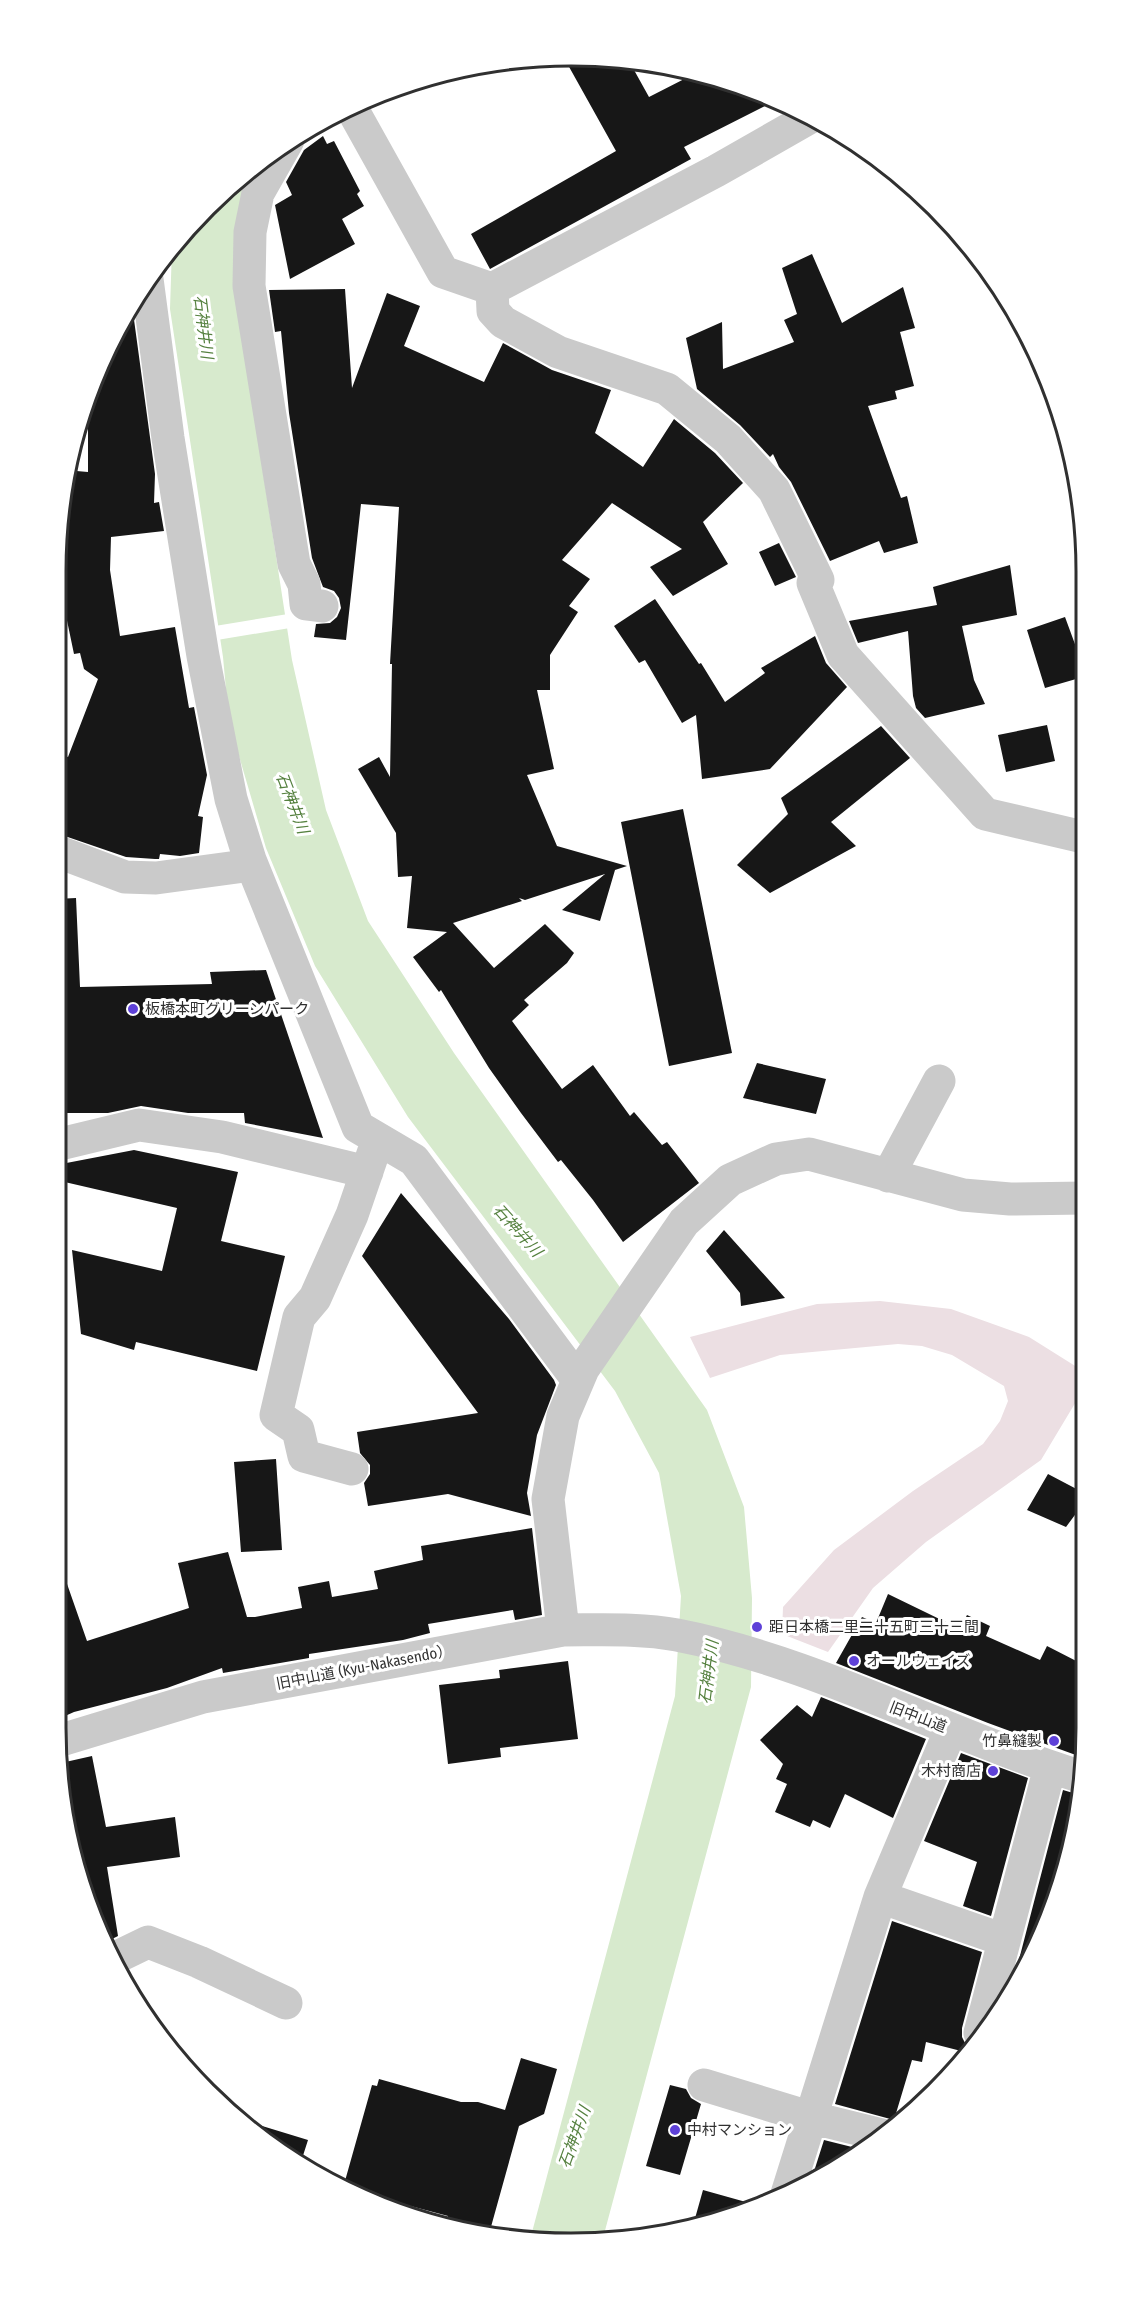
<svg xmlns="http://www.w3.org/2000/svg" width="1142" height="2299" viewBox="0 0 1142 2299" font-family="'Fira Sans Condensed','Noto Sans JP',sans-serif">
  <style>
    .green { fill: #ecdfe3 }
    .water { fill: #d7eacd }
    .pier { fill: #fff }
    .building { fill: #171717 }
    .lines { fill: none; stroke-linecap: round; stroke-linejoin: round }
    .minor { stroke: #cacaca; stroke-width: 33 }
    .poi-dot { fill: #5e41d8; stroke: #fff; stroke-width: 2 }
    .labels { text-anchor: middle; stroke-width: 6; stroke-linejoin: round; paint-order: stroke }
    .poi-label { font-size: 15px; fill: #303030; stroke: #fff; text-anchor: start }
    .street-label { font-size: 15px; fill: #303030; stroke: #fff }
    .water-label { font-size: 16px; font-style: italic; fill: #55813f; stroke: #fff }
    .rim { fill: none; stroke: #303030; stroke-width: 3 }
  </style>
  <rect width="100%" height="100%" fill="#fff"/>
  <path class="green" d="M 880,1301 L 951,1309 L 1029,1337 L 1080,1369 L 1080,1395 L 1041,1460 L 926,1542 L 873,1588 L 828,1652 L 782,1634 L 783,1607 L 834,1550 L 913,1491 L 983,1444 L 1000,1421 L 1008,1401 L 1004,1386 L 952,1355 L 922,1346 L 898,1344 L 780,1355 L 710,1378 L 690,1337 L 817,1304 Z"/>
  <path class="water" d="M 261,162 L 236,296 L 292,660 L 326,810 L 368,921 L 454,1053 L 707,1410 L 744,1507 L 752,1598 L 751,1687 L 603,2238 L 531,2236 L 675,1696 L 681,1596 L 659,1473 L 615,1391 L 408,1117 L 315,966 L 266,848 L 229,722 L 223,657 L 170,309 L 172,248 L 207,206 Z"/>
  <path class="pier" d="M 288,614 L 290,628 L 217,640 L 215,626 Z"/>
  <path class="building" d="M 563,56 L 629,61 L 649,97 L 696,73 L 777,100 L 684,147 L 691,159 L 490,269 L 471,234 L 616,151 Z
    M 323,136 L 327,144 L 334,141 L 360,191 L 357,194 L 364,206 L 342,219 L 355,244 L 290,279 L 275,205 L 292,195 L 286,182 L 304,150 Z
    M 812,254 L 842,323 L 903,287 L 915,328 L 900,332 L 914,386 L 895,391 L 897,399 L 868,406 L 901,498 L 907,496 L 918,543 L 884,553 L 879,541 L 830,561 L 791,482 L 779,467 L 773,454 L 770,457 L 740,425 L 697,389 L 686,338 L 722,322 L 723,369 L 794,342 L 784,320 L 797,314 L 782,268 Z
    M 345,289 L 352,388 L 387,293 L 420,306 L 404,346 L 484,382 L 503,343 L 552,370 L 611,390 L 595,433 L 643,467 L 674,419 L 715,453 L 743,483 L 703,522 L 728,564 L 673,596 L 650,567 L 682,549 L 612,503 L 562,560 L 590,579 L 569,606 L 578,612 L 550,655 L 550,690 L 537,690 L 554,769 L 527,775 L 557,846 L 627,866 L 615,870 L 600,921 L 562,910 L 605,874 L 525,900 L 519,898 L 522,901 L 453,923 L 494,968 L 545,924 L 574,953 L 567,963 L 524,1000 L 529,1005 L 512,1021 L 562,1089 L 593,1065 L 630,1116 L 634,1112 L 662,1145 L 667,1142 L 699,1183 L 623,1242 L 593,1200 L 561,1160 L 558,1162 L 521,1113 L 489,1068 L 441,990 L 439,992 L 413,957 L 447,932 L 407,928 L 412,876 L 398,877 L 396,833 L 358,769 L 379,757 L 390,777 L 392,664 L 390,664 L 399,507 L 361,504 L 346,640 L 314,637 L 316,624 L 330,623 L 337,617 L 341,608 L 339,598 L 334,591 L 323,587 L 312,558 L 289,413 L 281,331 L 275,332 L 269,290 Z
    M 132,305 L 155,474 L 154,503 L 159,502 L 164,531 L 111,537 L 110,570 L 120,636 L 175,627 L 189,708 L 194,707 L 207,775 L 198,816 L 203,817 L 199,853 L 180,856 L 160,854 L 159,859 L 155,859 L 126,857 L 56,833 L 66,796 L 56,792 L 56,753 L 68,757 L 98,679 L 84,669 L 80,653 L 74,654 L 56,568 L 65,470 L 88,472 L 88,413 L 82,415 L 95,373 Z
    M 779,543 L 796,577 L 775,586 L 759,552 Z
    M 1010,565 L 1017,615 L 962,626 L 974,680 L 985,704 L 925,718 L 916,708 L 913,696 L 908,631 L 858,643 L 849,621 L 937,605 L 933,587 Z
    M 655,599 L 699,664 L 701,663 L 725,702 L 765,673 L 761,668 L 815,636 L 826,663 L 847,687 L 770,769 L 702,779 L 696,715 L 682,723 L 645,660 L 639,663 L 614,626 Z
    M 1065,617 L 1083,666 L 1083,677 L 1045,688 L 1027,630 Z
    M 1047,725 L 1055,761 L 1006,772 L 998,735 Z
    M 881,726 L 910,758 L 831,822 L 856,846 L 770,893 L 737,865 L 788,814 L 781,798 Z
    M 683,809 L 732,1053 L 669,1066 L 621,822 Z
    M 76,898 L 80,987 L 212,984 L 210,972 L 266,970 L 323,1138 L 245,1123 L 244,1113 L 188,1113 L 141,1106 L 108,1113 L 56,1113 L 56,899 Z
    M 757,1063 L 826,1079 L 816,1114 L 743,1098 Z
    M 134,1150 L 238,1172 L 221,1241 L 285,1256 L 257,1371 L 136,1342 L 134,1350 L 81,1334 L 72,1250 L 162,1271 L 177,1208 L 56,1180 L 56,1165 Z
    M 401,1193 L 509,1319 L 554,1380 L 556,1385 L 537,1435 L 527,1493 L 531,1516 L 448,1494 L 368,1506 L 364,1483 L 370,1474 L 370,1465 L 360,1453 L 357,1432 L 478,1413 L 362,1256 Z
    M 724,1230 L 785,1298 L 741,1306 L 740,1293 L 706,1251 Z
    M 276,1459 L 282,1550 L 241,1552 L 234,1462 Z
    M 1048,1474 L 1086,1494 L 1086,1500 L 1066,1527 L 1027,1510 Z
    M 532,1528 L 542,1615 L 515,1620 L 513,1610 L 428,1624 L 430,1633 L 403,1640 L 309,1654 L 309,1658 L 223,1673 L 222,1668 L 167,1688 L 74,1712 L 56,1720 L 56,1562 L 59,1561 L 87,1641 L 189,1608 L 178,1563 L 228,1552 L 247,1617 L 255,1617 L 302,1608 L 298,1587 L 329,1581 L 332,1597 L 378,1589 L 374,1571 L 423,1560 L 421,1546 Z
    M 888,1594 L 960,1629 L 967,1615 L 990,1626 L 986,1636 L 1040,1660 L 1047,1646 L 1086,1666 L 1084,1758 L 988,1723 L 836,1663 L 862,1617 L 876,1623 Z
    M 568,1661 L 578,1739 L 500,1748 L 501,1757 L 448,1764 L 439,1685 L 500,1678 L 499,1670 Z
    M 821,1697 L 926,1739 L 893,1818 L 845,1794 L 830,1828 L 813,1820 L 810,1827 L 775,1812 L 787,1784 L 776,1779 L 783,1764 L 760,1740 L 797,1705 L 812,1717 Z
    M 961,1753 L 1028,1778 L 991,1916 L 963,1906 L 977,1862 L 924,1841 Z
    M 92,1756 L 106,1827 L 175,1817 L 180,1857 L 107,1867 L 118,1936 L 108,1941 L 83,1894 L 61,1763 Z
    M 1063,1790 L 1080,1795 L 1077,1829 L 1047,1926 L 1015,1975 Z
    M 892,1921 L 982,1952 L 962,2028 L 962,2037 L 966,2045 L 965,2052 L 926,2042 L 922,2062 L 912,2060 L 894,2120 L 835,2104 Z
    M 521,2058 L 557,2069 L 544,2114 L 519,2126 L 489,2234 L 470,2234 L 445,2226 L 448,2216 L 343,2188 L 372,2085 L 377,2086 L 379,2079 L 461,2102 L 478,2102 L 505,2110 Z
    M 670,2085 L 686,2089 L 691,2098 L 701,2104 L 680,2175 L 646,2166 Z
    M 246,2121 L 308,2140 L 300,2165 L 285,2157 Z
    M 824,2140 L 864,2150 L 810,2184 Z
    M 703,2190 L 753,2204 L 694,2222 Z"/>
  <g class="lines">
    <path class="minor" d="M 351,107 L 443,272 L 492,289 L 716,171 L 809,118
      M 288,140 L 258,193 L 250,232 L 249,286 L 294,564 L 304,584 L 306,604 L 322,606
      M 147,279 L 168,438 L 203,656 L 231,799 L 250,860 L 358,1127 L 414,1160 L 577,1379
      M 492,289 L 493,311 L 503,322 L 558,352 L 667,389 L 728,439 L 774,490 L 818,580
      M 813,583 L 843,655 L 985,814 L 1083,837
      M 56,851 L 125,877 L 156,878 L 252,865
      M 56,1145 L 139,1125 L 222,1137 L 367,1172
      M 888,1176 L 939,1081
      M 352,1469 L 304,1456 L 298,1430 L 276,1415 L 299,1317 L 315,1298 L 352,1215 L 378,1139
      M 563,1630 L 548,1499 L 563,1416 L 583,1369 L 684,1222 L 730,1180 L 776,1159 L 809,1154 L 963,1195 L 1010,1199 L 1085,1198
      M 58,1741 L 203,1697 L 563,1630 C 601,1630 640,1628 677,1635 C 816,1662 946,1735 1082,1777
      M 880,1897 L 1004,1940
      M 117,1957 L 148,1942 L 199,1962 L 286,2003
      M 980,2033 L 1050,1767
      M 704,2085 L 809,2117 L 886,2136
      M 787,2194 L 880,1897 L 951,1729"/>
  </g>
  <g class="poi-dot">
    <circle cx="133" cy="1009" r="6"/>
    <circle cx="757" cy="1627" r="6"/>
    <circle cx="854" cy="1661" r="6"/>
    <circle cx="1054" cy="1741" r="6"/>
    <circle cx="993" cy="1771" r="6"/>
    <circle cx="675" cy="2130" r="6"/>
  </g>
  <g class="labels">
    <g class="poi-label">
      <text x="145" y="1014">板橋本町グリーンパーク</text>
      <text x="769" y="1632">距日本橋二里二十五町三十三間</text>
      <text x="866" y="1666">オールウェイズ</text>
      <text x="1042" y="1746" text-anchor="end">竹鼻縫製</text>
      <text x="981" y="1776" text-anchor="end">木村商店</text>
      <text x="687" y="2135">中村マンション</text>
    </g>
    <g class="street-label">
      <text transform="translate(364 1667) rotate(-11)" y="5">旧中山道 (Kyu-Nakasendo）</text>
      <text transform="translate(918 1717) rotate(21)" y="5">旧中山道</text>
    </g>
    <g class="water-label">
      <text transform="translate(204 327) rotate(83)" y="6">石神井川</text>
      <text transform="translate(293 803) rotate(69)" y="6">石神井川</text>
      <text transform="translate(518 1230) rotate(48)" y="6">石神井川</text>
      <text transform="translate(708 1672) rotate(-83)" y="6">石神井川</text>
      <text transform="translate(574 2137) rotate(-70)" y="6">石神井川</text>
    </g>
  </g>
  <path d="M0 0H1142V2299H0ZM571 66H571A505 505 0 0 1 1076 571V1728A505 505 0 0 1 571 2233H571A505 505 0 0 1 66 1728V571A505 505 0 0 1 571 66Z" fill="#fff" fill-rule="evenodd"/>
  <path class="rim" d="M571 66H571A505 505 0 0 1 1076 571V1728A505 505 0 0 1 571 2233H571A505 505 0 0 1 66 1728V571A505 505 0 0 1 571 66Z"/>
</svg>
